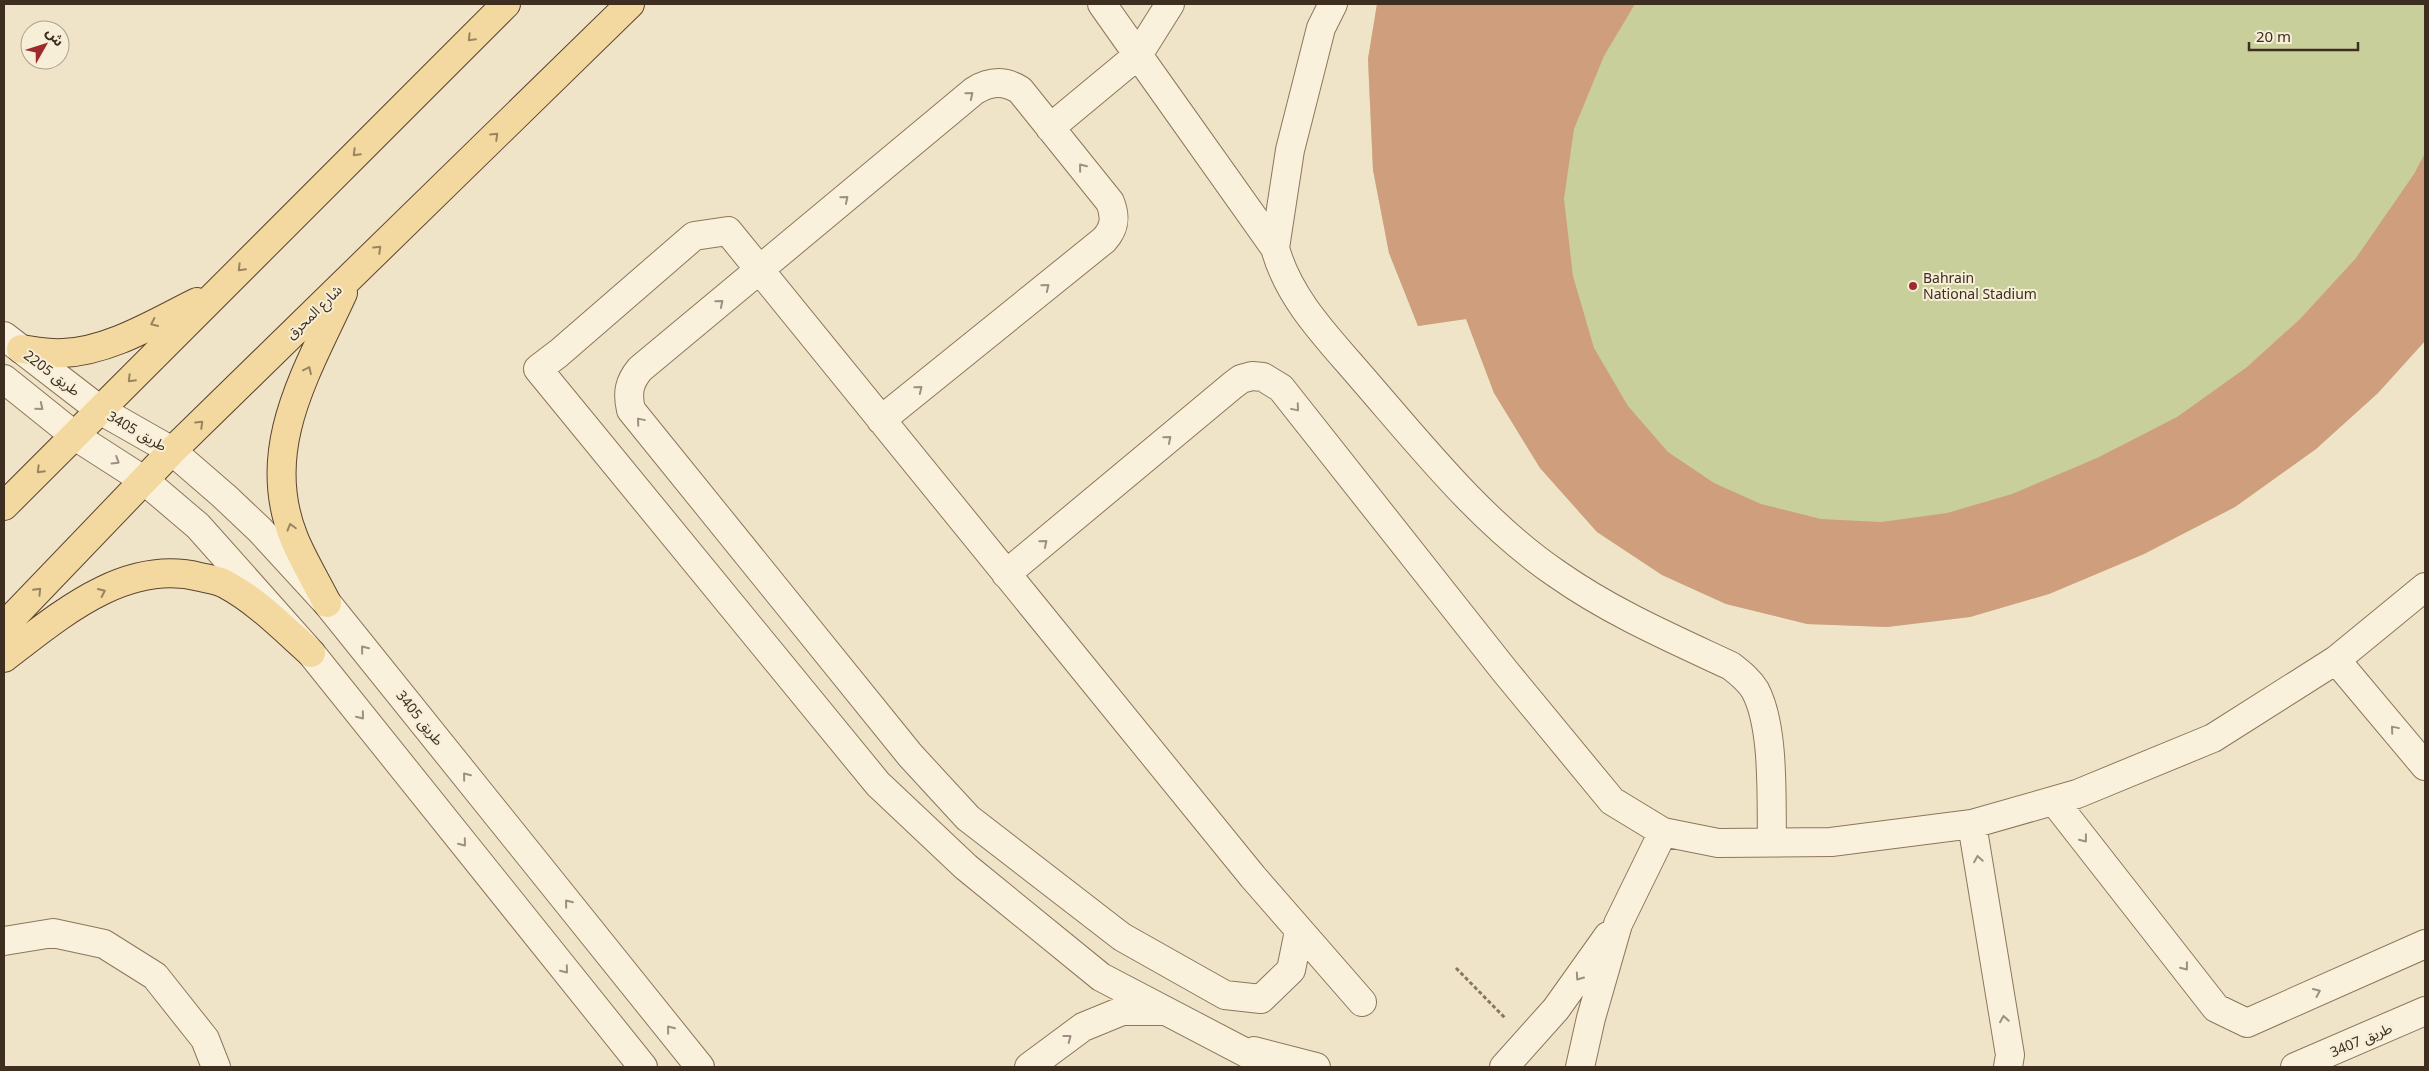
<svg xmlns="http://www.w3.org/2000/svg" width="2429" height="1071" viewBox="0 0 2429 1071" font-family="Georgia,'Noto Sans Arabic',serif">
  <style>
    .green { fill: #c9cf9b }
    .building { fill: #cf9f7d }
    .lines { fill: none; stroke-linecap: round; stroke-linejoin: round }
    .minor-casing { stroke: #8d765c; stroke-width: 30 }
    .major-casing { stroke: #5b4430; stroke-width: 30 }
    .path { stroke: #8d765c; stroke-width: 3; stroke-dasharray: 4 2.5; stroke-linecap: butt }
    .minor { stroke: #faf1dc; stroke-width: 28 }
    .major { stroke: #f3d9a0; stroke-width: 28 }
    .oneway { stroke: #988460 }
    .oneway2 { stroke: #9c907e }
    .poi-dot { fill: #9e2a2b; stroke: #f7eed8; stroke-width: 2 }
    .labels { text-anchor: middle; stroke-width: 4; stroke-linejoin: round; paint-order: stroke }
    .poi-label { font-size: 14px; fill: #3d2e20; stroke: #f7eed8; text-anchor: start }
    .street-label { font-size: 14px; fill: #3d2e20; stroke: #f7eed8 }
  </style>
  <rect width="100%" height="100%" fill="#f0e4c8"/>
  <path class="green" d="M 1377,4 L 2425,4 L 2425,341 L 2378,393 L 2316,449 L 2235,507 L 2144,554 L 2049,594 L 1970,617 L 1887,627 L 1807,624 L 1726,604 L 1662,575 L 1597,532 L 1540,468 L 1494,393 L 1466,319 L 1418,326 L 1389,253 L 1373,170 L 1368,59 Z"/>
  <path class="building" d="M 1377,4 L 1635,4 L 1604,56 L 1574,129 L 1564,199 L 1573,276 L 1594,348 L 1628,406 L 1668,452 L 1714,483 L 1761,504 L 1821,519 L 1881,522 L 1947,513 L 2012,494 L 2097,458 L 2177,417 L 2247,367 L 2300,319 L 2356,258 L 2414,174 L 2425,153 L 2425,341 L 2378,393 L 2316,449 L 2235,507 L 2144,554 L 2049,594 L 1970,617 L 1887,627 L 1807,624 L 1726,604 L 1662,575 L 1597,532 L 1540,468 L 1494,393 L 1466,319 L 1418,326 L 1389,253 L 1373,170 L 1368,59 Z"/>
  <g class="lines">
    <g class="minor-casing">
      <path id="minor" d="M 1102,4 L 1138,55 L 1170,4
        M 1050,128 L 1138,55 L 1275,248 C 1289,300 1329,339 1363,379 C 1422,447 1482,523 1557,574 C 1611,612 1671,638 1731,666 C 1740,673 1749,680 1755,690 C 1775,727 1771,800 1772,842
        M 1275,248 L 1290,150 L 1321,28 L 1333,4
        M 4,336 L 100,410 L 172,451 L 224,496 L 260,530 L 327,603 L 700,1067
        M 4,379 L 75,436 L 145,481 L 198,526 L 311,653 L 643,1067
        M 881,420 L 1104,240 C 1115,228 1116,217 1110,202 L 1020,90 C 1004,80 990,81 974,91 L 640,369 C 629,382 627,393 631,410 L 910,755 L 968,818 L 1122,937 L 1225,995 L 1261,999 L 1291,970 L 1299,931
        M 1006,574 L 1233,385 L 1241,379 L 1252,376 L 1263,377 L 1281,388 L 1504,670 L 1612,801 L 1663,832 L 1718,843 L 1831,842 L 1972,824 L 2077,794 L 2213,738 L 2336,660 L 2425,587
        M 2336,660 L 2425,766
        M 2054,801 L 2216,1008 L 2247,1023 L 2425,944
        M 1972,824 L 2010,1055 L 2008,1067
        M 4,941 L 53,933 L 104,944 L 155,976 L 205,1039 L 216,1067
        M 1254,1051 L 1316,1067
        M 1029,1067 L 1083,1027 L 1122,1011 L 1164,1011
        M 1273,1067 L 1101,977 L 966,867 L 878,784 L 538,369 L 559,353 L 694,236 L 728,231 L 1253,877 L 1362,1002
        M 1504,1067 L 1556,1009 L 1608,936
        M 1580,1067 L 1591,1018 L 1618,924 L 1663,832
        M 2295,1067 L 2425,1011"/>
    </g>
    <g class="major-casing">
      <path id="major" d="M 21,349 C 35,351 49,354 63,353 C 110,351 156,322 197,302
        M 4,506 L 506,4
        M 327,603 C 316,581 303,560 294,538 C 258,449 307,372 343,293
        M 4,626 L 172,451 L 630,4
        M 4,658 C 59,616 125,558 200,577 C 208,579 218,580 225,584 C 257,601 284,629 311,653"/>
    </g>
    <path class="path" d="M 1456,968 L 1505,1018"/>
    <use href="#minor" class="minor"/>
    <use href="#major" class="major"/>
  </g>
  <defs><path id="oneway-chevron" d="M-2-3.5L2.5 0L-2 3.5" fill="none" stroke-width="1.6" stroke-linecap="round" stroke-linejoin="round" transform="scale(1.25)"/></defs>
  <g class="oneway">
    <use href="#oneway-chevron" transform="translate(471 38) rotate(135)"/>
    <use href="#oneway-chevron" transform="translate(495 136) rotate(-44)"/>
    <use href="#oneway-chevron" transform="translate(356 153) rotate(135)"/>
    <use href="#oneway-chevron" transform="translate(378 249) rotate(-44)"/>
    <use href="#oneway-chevron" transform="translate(241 268) rotate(135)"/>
    <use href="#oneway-chevron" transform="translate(154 323) rotate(155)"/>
    <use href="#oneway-chevron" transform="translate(308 370) rotate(-65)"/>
    <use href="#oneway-chevron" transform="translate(131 379) rotate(135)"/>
    <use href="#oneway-chevron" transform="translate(200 424) rotate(-44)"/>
    <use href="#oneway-chevron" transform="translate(40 470) rotate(135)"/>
    <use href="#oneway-chevron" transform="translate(291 527) rotate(-106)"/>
    <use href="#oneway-chevron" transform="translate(38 591) rotate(-46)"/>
    <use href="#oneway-chevron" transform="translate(102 592) rotate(-25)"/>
  </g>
  <g class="oneway2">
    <use href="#oneway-chevron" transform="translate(970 95) rotate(-39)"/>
    <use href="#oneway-chevron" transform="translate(1082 167) rotate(-129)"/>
    <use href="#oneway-chevron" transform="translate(845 199) rotate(-40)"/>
    <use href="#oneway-chevron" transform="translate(1046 287) rotate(-39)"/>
    <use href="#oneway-chevron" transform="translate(720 303) rotate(-40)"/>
    <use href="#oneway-chevron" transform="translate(919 389) rotate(-39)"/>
    <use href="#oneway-chevron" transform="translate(40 407) rotate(39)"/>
    <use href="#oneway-chevron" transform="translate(1296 408) rotate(50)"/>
    <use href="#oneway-chevron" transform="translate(640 421) rotate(-130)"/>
    <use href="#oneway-chevron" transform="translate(1168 439) rotate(-40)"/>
    <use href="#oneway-chevron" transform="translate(116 461) rotate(32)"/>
    <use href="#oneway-chevron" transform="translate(1044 543) rotate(-40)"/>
    <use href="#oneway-chevron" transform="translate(364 649) rotate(-129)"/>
    <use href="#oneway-chevron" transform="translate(361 716) rotate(51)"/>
    <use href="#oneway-chevron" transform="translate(2394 729) rotate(-130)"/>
    <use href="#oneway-chevron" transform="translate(466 776) rotate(-129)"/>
    <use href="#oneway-chevron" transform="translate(2084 839) rotate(52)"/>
    <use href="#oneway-chevron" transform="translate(463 843) rotate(51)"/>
    <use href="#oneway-chevron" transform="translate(1978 859) rotate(-99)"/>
    <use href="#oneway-chevron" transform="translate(568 903) rotate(-129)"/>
    <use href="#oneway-chevron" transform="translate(2185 967) rotate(52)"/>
    <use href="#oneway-chevron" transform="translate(565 970) rotate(51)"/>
    <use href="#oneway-chevron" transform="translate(1579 977) rotate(125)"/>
    <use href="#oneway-chevron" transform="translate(2317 992) rotate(-24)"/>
    <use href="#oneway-chevron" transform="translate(2004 1019) rotate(-99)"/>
    <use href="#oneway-chevron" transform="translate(670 1029) rotate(-129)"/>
    <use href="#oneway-chevron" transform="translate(1068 1038) rotate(-37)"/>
  </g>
  <circle class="poi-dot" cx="1913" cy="286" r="5"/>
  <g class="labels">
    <g class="poi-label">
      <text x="1923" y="283">Bahrain<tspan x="1923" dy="16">National Stadium</tspan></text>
    </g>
    <g class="street-label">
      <text transform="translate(314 312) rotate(-44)" y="5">شارع المحرق</text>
      <text transform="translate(52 373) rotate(37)" y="5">طريق 2205</text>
      <text transform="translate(137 431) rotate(30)" y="5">طريق 3405</text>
      <text transform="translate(420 718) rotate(51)" y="5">طريق 3405</text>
      <text transform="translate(2361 1040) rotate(-23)" y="5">طريق 3407</text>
    </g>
  </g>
  <rect width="2429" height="1071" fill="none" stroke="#3d2e20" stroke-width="10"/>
  <g transform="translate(45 45) rotate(51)"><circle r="24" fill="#f7eed8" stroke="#ada18e"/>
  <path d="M0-4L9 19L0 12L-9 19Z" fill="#9e2a2b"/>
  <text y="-8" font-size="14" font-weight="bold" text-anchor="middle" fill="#3d2e20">ش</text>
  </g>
  <path d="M2249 42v8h109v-8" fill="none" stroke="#3d2e20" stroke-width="2.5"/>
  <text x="2256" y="42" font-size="15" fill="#3d2e20" stroke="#f7eed8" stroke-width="4" paint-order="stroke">20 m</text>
</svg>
